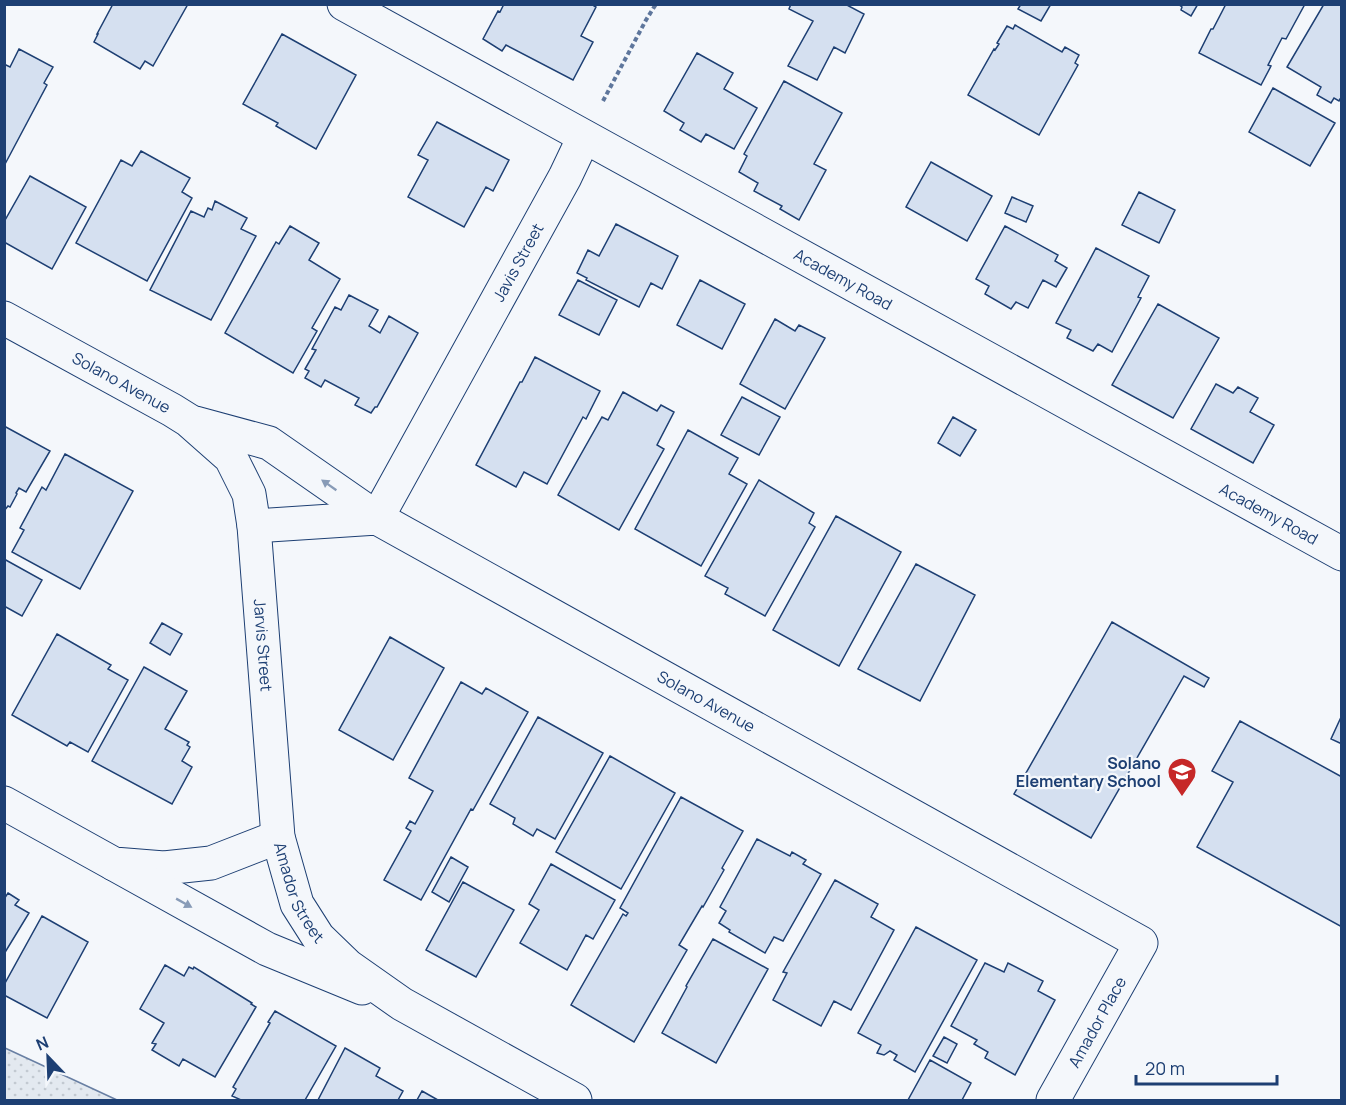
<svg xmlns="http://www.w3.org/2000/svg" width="1346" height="1105" viewBox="0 0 1346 1105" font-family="Manrope,sans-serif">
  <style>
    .grass { fill: url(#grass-dots); stroke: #687fa3; stroke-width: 1.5 }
    .building { fill: #d5e0f0; stroke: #1d3f73; stroke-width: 1.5 }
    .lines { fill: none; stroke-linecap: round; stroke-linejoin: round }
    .minor-casing { stroke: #1d3f73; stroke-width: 35 }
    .major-casing { stroke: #1d3f73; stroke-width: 35 }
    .path { stroke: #5e769c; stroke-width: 4; stroke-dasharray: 4.5 3; stroke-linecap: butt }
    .minor { stroke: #f4f7fb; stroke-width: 33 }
    .major { stroke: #f4f7fb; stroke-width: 33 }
    .oneway { fill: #889bb7 }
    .labels { text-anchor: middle; stroke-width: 4.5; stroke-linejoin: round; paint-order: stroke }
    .street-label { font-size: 16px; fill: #1d3f73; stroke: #f4f7fb }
    .poi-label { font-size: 16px; font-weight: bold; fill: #1d3f73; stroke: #f4f7fb; text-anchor: end }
  </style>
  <defs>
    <pattern id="grass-dots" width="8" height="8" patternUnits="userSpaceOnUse" patternTransform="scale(1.5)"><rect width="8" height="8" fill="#e3e9f0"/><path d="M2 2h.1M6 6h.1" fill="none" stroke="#c2c9d1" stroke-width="1.8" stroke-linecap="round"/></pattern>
  </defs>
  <rect width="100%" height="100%" fill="#f4f7fb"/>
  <path class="grass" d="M 5,1048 L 117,1100 L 5,1100 Z"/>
  <path class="building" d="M 113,4 L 188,4 L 153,66 L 145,61 L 140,69 L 94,42 L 98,34 L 97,34 Z
    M 504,4 L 591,4 L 596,7 L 581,36 L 593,42 L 573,80 L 506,45 L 502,51 L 483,39 L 498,11 L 500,12 Z
    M 791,4 L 845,4 L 864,14 L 845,53 L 834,47 L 817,80 L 788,66 L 813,21 L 789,9 Z
    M 1021,4 L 1051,4 L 1041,21 L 1018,9 Z
    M 1178,4 L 1198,4 L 1191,16 L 1181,10 L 1182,7 Z
    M 1226,4 L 1305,4 L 1286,39 L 1282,38 L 1268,65 L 1271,66 L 1261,85 L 1199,53 L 1211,29 L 1213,29 Z
    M 1324,4 L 1342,4 L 1342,100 L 1340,99 L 1339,101 L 1334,98 L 1331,103 L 1317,95 L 1321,87 L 1287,67 Z
    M 1015,25 L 1062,52 L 1065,47 L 1079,55 L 1075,63 L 1078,65 L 1039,135 L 968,95 L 994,49 L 995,50 L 999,44 L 997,43 L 1007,26 L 1013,29 Z
    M 282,34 L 356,75 L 316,149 L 276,126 L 278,123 L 243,104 Z
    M 19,49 L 53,67 L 44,83 L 47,85 L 4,166 L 4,64 L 10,67 Z
    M 697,53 L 733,73 L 724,89 L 757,108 L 734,149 L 706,134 L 701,142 L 680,130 L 684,123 L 664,111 Z
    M 784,81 L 842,113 L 814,164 L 826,170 L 799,220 L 780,209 L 782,206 L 754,191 L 758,183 L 739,172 L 747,156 L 744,154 Z
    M 1273,88 L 1335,123 L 1310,166 L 1249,132 Z
    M 437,122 L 509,160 L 493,191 L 486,187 L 464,227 L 408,197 L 428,160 L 418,155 Z
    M 141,151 L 190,178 L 182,192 L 192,198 L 147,281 L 76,243 L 121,160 L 132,166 Z
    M 931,162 L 992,196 L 967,241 L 906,207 Z
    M 30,176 L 86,207 L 52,269 L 4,242 L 4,222 Z
    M 1139,192 L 1175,210 L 1159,243 L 1122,225 Z
    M 1012,197 L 1033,206 L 1026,222 L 1005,213 Z
    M 215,201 L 247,218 L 241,229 L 256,236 L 211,320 L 150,290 L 191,211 L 204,217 L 208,208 L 212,210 Z
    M 616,224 L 678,256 L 662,289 L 651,283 L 639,307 L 586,280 L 587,278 L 577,273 L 588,250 L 599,256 Z
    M 290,226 L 319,243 L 309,260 L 340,279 L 312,328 L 317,331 L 293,373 L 225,333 L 276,242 L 279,244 Z
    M 1005,226 L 1058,255 L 1055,261 L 1067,268 L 1056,287 L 1043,280 L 1028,308 L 1016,302 L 1011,309 L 985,294 L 989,286 L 976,279 Z
    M 1096,248 L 1149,276 L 1138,297 L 1141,298 L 1112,352 L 1098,344 L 1093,351 L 1067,338 L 1071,330 L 1056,323 Z
    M 578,280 L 617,300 L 599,335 L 559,315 Z
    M 700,280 L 745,304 L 722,349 L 677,325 Z
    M 349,295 L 378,310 L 369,326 L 380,333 L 389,316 L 418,333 L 377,407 L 375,407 L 371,413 L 355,405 L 359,398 L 325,380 L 321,387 L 305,378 L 309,371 L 305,369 L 316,350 L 312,349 L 335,307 L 341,310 Z
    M 1158,304 L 1219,338 L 1173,418 L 1112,385 Z
    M 775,319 L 795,331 L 799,325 L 825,338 L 785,409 L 740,384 Z
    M 535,357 L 600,391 L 586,419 L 583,417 L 547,484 L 524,472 L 516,487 L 476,465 L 520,382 L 522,382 Z
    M 1216,384 L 1233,393 L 1238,387 L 1258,398 L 1250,412 L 1274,425 L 1253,463 L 1191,429 Z
    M 623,392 L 657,411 L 661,405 L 674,412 L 657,445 L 664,449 L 619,530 L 558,495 L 602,417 L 608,420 Z
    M 742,397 L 780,417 L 759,455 L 721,435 Z
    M 953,417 L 976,430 L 960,456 L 938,443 Z
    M 4,426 L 50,451 L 26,492 L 19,488 L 16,493 L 17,494 L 10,507 L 8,506 L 4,511 Z
    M 688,430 L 738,458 L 729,474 L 747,484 L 701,566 L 635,529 Z
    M 65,454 L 133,491 L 80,589 L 12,552 L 24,530 L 20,528 L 42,487 L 46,490 Z
    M 759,480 L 814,513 L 809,523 L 815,527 L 765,616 L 725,594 L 728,588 L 705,576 Z
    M 836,516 L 901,552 L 839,666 L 773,630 Z
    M 4,559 L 42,580 L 22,616 L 4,606 Z
    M 916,564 L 975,595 L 920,701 L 858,669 Z
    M 1112,622 L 1209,678 L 1204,687 L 1184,676 L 1091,838 L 1014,794 Z
    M 162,623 L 182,634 L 170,655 L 150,643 Z
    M 57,634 L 111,665 L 108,669 L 128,680 L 88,752 L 70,742 L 67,746 L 12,715 Z
    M 390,637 L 444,668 L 393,760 L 339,730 Z
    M 144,667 L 187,691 L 165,729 L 189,742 L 187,745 L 190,747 L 182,761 L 192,767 L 172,804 L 92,761 Z
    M 461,682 L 482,694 L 486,688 L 528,712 L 473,810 L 471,809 L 421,900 L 384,880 L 411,831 L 406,828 L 410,821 L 415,824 L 433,791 L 409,778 Z
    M 1342,715 L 1342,744 L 1331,739 Z
    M 538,717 L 603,753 L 555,839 L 537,829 L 533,836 L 513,824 L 515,818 L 490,804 Z
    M 1240,721 L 1342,777 L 1342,927 L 1197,847 L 1233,782 L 1212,771 Z
    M 610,756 L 675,793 L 621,889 L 556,852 Z
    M 681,797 L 743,831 L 722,868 L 724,870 L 703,907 L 702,906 L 679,945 L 687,950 L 634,1042 L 571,1005 L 623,914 L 626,916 L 628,913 L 620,908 Z
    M 757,839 L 790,856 L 792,852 L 806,860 L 803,864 L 821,874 L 783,941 L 774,937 L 765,953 L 729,932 L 730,930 L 719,923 L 726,911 L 720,907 Z
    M 451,857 L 468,867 L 449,902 L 432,892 Z
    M 551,864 L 615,900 L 593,939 L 586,935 L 567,970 L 520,943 L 539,910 L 529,904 Z
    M 835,880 L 878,904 L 871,917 L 894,930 L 851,1010 L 834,1001 L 821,1026 L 773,1000 L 787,973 L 783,972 Z
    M 463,882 L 514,910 L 476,977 L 426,950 Z
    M 8,893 L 19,900 L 15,905 L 29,913 L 4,954 L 4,899 Z
    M 42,916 L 88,942 L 47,1018 L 4,995 L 4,985 Z
    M 916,927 L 977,960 L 915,1072 L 894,1060 L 897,1055 L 890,1051 L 884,1055 L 877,1053 L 881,1045 L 858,1033 Z
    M 713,939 L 768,969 L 716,1063 L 662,1033 L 687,987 L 686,986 Z
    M 985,963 L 1004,972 L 1008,963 L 1043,981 L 1038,991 L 1055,1000 L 1015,1075 L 985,1058 L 988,1052 L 974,1044 L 977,1040 L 951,1026 Z
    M 165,965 L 184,976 L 189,967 L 193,969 L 194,967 L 252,1003 L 251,1004 L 256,1007 L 215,1077 L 183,1059 L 179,1066 L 152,1050 L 156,1044 L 152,1043 L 164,1023 L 140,1009 Z
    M 275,1011 L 336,1046 L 305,1100 L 241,1100 L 232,1096 L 236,1089 L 233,1087 L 270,1023 L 268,1022 Z
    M 944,1037 L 957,1044 L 947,1063 L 933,1056 Z
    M 345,1048 L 380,1068 L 376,1076 L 403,1091 L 398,1100 L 318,1100 Z
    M 930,1060 L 971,1083 L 962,1100 L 908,1100 Z
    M 422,1091 L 438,1100 L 417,1100 Z"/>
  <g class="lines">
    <g class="minor-casing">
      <g id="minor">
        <path id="s1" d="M 344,4 L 1342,554"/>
        <path id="s2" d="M 377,518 L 565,177 L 584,137"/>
        <path id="s3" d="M 254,526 L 377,518 L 1141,943 L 1053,1100"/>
        <path d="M 4,803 L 114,864 L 164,868 L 211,863 L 278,837"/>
      </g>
    </g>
    <g class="major-casing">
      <g id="major">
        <path id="s4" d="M 4,318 L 172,410 L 188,420 L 231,458 L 249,494 L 254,526 L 278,837 L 297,904 L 318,937 L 348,966 L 402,1004 L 575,1100"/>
        <path d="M 195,423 L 269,443 L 377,518"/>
        <path d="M 114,864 L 267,949 L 362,988"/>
      </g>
    </g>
    <path class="path" d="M 603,101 L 646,20 L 656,4"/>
    <use href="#minor" class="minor"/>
    <use href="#major" class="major"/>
  </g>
  <defs><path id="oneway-solid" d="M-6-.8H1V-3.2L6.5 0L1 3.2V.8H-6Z" transform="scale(1.5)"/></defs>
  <g class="oneway">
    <use href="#oneway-solid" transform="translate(329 485) rotate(-145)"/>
    <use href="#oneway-solid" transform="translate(184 903) rotate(29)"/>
  </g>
  <defs>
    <g id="school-pin" transform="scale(1.5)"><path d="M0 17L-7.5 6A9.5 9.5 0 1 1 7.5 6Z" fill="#c62828" stroke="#f4f7fb"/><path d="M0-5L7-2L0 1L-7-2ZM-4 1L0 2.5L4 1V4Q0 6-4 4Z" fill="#fff"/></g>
  </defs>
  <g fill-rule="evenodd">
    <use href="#school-pin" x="1182" y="772"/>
  </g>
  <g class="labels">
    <g class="street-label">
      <text dy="6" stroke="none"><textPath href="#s2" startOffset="292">Javis Street</textPath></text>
      <text dy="6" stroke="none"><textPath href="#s1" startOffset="570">Academy Road</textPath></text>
      <text dy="6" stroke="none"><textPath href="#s4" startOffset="134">Solano Avenue</textPath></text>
      <text dy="6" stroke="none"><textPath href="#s1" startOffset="1056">Academy Road</textPath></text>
      <text dy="6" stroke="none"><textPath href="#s4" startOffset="460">Jarvis Street</textPath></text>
      <text dy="6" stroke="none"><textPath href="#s3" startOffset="500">Solano Avenue</textPath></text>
      <text dy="6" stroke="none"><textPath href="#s4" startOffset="712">Amador Street</textPath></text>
      <text transform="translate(1097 1022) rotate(-61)" y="6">Amador Place</text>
    </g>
    <g class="poi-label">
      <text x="1161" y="769">Solano<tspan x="1161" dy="18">Elementary School</tspan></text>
    </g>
  </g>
  <rect width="1346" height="1105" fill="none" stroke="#1d3f73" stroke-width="12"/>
  <g transform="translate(48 1057) rotate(337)" stroke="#f4f7fb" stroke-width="4.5" paint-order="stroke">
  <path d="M0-4.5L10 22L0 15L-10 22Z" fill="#1d3f73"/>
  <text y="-9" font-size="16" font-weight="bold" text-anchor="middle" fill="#1d3f73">N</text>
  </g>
  <path d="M1136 1075v9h141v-9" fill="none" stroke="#1d3f73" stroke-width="3"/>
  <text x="1145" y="1075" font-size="18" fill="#1d3f73" stroke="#f4f7fb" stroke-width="4.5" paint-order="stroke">20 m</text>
</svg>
